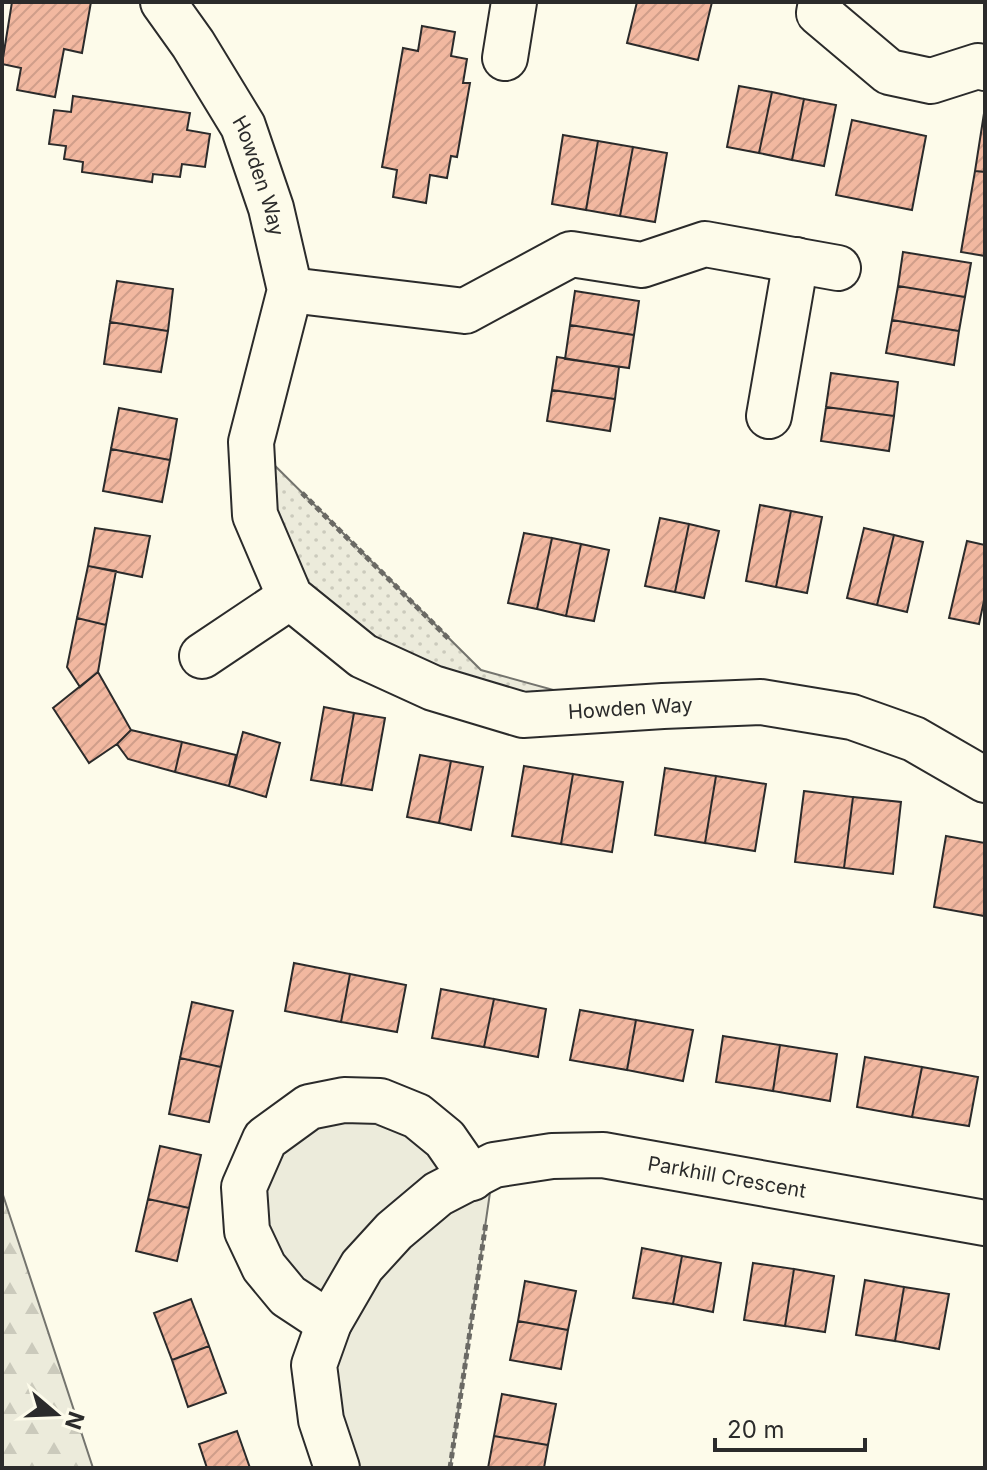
<svg xmlns="http://www.w3.org/2000/svg" width="987" height="1470" viewBox="0 0 987 1470" font-family="Inter,sans-serif">
  <style>
    .grass { fill: #ecebdb; stroke: #74746e; stroke-width: 2 }
    .forest { fill: url(#forest-firs); stroke: #74746e; stroke-width: 2 }
    .park { fill: url(#park-dots); stroke: #74746e; stroke-width: 2 }
    .building { fill: url(#building-hatch); stroke: #2b2b2b; stroke-width: 2 }
    .lines { fill: none; stroke-linecap: round; stroke-linejoin: round }
    .minor-casing { stroke: #2b2b2b; stroke-width: 48 }
    .path { stroke: #6a6964; stroke-width: 5; stroke-dasharray: 6 4; stroke-linecap: butt }
    .minor { stroke: #fdfbea; stroke-width: 44 }
    .labels { text-anchor: middle; stroke-width: 6; stroke-linejoin: round; paint-order: stroke }
    .street-label { font-size: 20px; fill: #2b2b2b; stroke: #fdfbea }
  </style>
  <defs>
    <pattern id="forest-firs" width="22" height="20" patternUnits="userSpaceOnUse" patternTransform="scale(2)"><rect width="22" height="20" fill="#ecebdb"/><path d="M5 1l3.5 6h-7zM16 11l3.5 6h-7z" fill="#cbcabc"/></pattern>
    <pattern id="park-dots" width="8" height="8" patternUnits="userSpaceOnUse" patternTransform="scale(2)"><rect width="8" height="8" fill="#ecebdb"/><path d="M2 2h.1M6 6h.1" fill="none" stroke="#cbcabc" stroke-width="1.8" stroke-linecap="round"/></pattern>
    <pattern id="building-hatch" width="6" height="6" patternUnits="userSpaceOnUse" patternTransform="scale(2)"><rect width="6" height="6" fill="#f2b8a0"/><path d="M-1 1l2-2M0 6l6-6M5 7l2-2" fill="none" stroke="#d09e8a"/></pattern>
  </defs>
  <rect width="100%" height="100%" fill="#fdfbea"/>
  <path class="grass" d="M 344,1100 L 494,1165 L 450,1468 L 337,1468 L 329,1323 L 264,1267 L 265,1139 Z"/>
  <path class="forest" d="M 2,1192 L 93,1468 L 2,1468 Z"/>
  <path class="park" d="M 251,442 L 481,670 L 619,708 L 523,715 L 290,597 Z"/>
  <path class="building" d="M 12,2 L 91,2 L 82,53 L 64,49 L 55,97 L 17,90 L 21,68 L 2,64 Z
    M 637,2 L 712,2 L 698,60 L 627,43 Z
    M 422,26 L 455,32 L 451,56 L 467,59 L 463,83 L 470,83 L 457,157 L 451,156 L 447,178 L 430,175 L 426,203 L 393,197 L 397,170 L 382,167 L 403,48 L 418,51 Z
    M 739,86 L 772,92 L 759,153 L 727,147 Z
    M 772,92 L 804,99 L 792,160 L 759,153 Z
    M 73,96 L 190,113 L 187,130 L 210,134 L 205,167 L 182,164 L 180,177 L 153,174 L 152,182 L 82,172 L 83,162 L 64,159 L 66,146 L 49,144 L 54,110 L 71,112 Z
    M 804,99 L 836,105 L 824,166 L 792,160 Z
    M 985,107 L 985,172 L 975,171 Z
    M 852,120 L 926,136 L 912,210 L 836,195 Z
    M 563,135 L 598,141 L 586,210 L 552,204 Z
    M 598,141 L 633,147 L 620,216 L 586,210 Z
    M 633,147 L 667,153 L 655,222 L 620,216 Z
    M 975,171 L 985,172 L 985,256 L 961,252 Z
    M 903,252 L 971,263 L 965,297 L 898,286 Z
    M 117,281 L 173,289 L 168,331 L 110,322 Z
    M 898,286 L 965,297 L 959,331 L 892,320 Z
    M 575,291 L 639,301 L 634,335 L 570,325 Z
    M 892,320 L 959,331 L 954,365 L 886,353 Z
    M 110,322 L 168,331 L 161,372 L 104,364 Z
    M 570,325 L 634,335 L 629,368 L 565,359 Z
    M 557,357 L 619,367 L 615,399 L 552,390 Z
    M 831,373 L 898,382 L 894,416 L 826,407 Z
    M 552,390 L 615,399 L 610,431 L 547,421 Z
    M 826,407 L 894,416 L 889,451 L 821,441 Z
    M 119,408 L 177,419 L 170,460 L 111,449 Z
    M 111,449 L 170,460 L 162,502 L 103,491 Z
    M 760,505 L 791,511 L 776,587 L 746,581 Z
    M 791,511 L 822,517 L 807,593 L 776,587 Z
    M 660,518 L 689,524 L 675,592 L 645,586 Z
    M 689,524 L 719,531 L 704,598 L 675,592 Z
    M 95,528 L 150,536 L 142,577 L 88,566 Z
    M 864,528 L 894,535 L 877,605 L 847,598 Z
    M 524,533 L 552,538 L 537,609 L 508,603 Z
    M 894,535 L 923,542 L 907,612 L 877,605 Z
    M 552,538 L 581,544 L 566,616 L 537,609 Z
    M 967,541 L 985,545 L 985,596 L 979,624 L 949,618 Z
    M 581,544 L 609,550 L 594,621 L 566,616 Z
    M 88,566 L 116,571 L 106,625 L 77,618 Z
    M 77,618 L 106,625 L 98,672 L 80,687 L 67,667 Z
    M 98,672 L 131,730 L 117,744 L 89,763 L 53,708 Z
    M 324,707 L 354,713 L 341,785 L 311,780 Z
    M 354,713 L 385,718 L 372,790 L 341,785 Z
    M 131,730 L 182,742 L 175,772 L 128,759 L 117,744 Z
    M 243,732 L 280,743 L 266,797 L 229,786 Z
    M 182,742 L 236,755 L 229,786 L 175,772 Z
    M 420,755 L 451,761 L 439,823 L 407,817 Z
    M 451,761 L 483,767 L 471,830 L 439,823 Z
    M 524,766 L 573,774 L 561,844 L 512,836 Z
    M 665,768 L 716,776 L 705,843 L 655,835 Z
    M 573,774 L 623,782 L 612,852 L 561,844 Z
    M 716,776 L 766,784 L 755,851 L 705,843 Z
    M 804,791 L 853,797 L 844,868 L 795,862 Z
    M 853,797 L 901,802 L 893,874 L 844,868 Z
    M 946,836 L 985,843 L 984,916 L 934,907 Z
    M 294,963 L 350,974 L 341,1022 L 285,1011 Z
    M 350,974 L 406,985 L 397,1032 L 341,1022 Z
    M 441,989 L 494,999 L 484,1047 L 432,1038 Z
    M 494,999 L 546,1009 L 538,1057 L 484,1047 Z
    M 192,1002 L 233,1011 L 221,1067 L 180,1058 Z
    M 580,1010 L 636,1020 L 627,1070 L 570,1060 Z
    M 636,1020 L 693,1030 L 683,1081 L 627,1070 Z
    M 723,1036 L 780,1045 L 773,1091 L 716,1082 Z
    M 780,1045 L 837,1054 L 830,1101 L 773,1091 Z
    M 865,1057 L 922,1067 L 912,1117 L 857,1107 Z
    M 180,1058 L 221,1067 L 209,1122 L 169,1114 Z
    M 922,1067 L 978,1077 L 969,1126 L 912,1117 Z
    M 160,1146 L 201,1155 L 189,1208 L 148,1199 Z
    M 148,1199 L 189,1208 L 177,1261 L 136,1251 Z
    M 642,1248 L 682,1256 L 673,1304 L 633,1298 Z
    M 682,1256 L 721,1263 L 713,1312 L 673,1304 Z
    M 753,1263 L 794,1269 L 785,1326 L 744,1320 Z
    M 794,1269 L 834,1276 L 825,1332 L 785,1326 Z
    M 865,1280 L 904,1287 L 895,1341 L 856,1335 Z
    M 525,1281 L 576,1291 L 568,1330 L 518,1321 Z
    M 904,1287 L 949,1294 L 939,1349 L 895,1341 Z
    M 191,1299 L 209,1346 L 172,1360 L 154,1313 Z
    M 518,1321 L 568,1330 L 561,1369 L 510,1360 Z
    M 209,1346 L 226,1393 L 188,1407 L 172,1360 Z
    M 502,1394 L 556,1404 L 548,1445 L 494,1436 Z
    M 237,1431 L 250,1468 L 207,1468 L 199,1444 Z
    M 494,1436 L 548,1445 L 544,1468 L 488,1468 Z"/>
  <g class="lines">
    <g class="minor-casing">
      <g id="minor">
        <path id="s1" d="M 163,2 L 193,44 L 243,126 L 271,208 L 290,290 L 251,442 L 255,515 L 290,597 L 363,656 L 433,688 L 523,715 L 663,706 L 761,702 L 852,717 L 914,739 L 985,780"/>
        <path d="M 821,2 L 819,13 L 889,72 L 931,81 L 978,66 L 985,68"/>
        <path d="M 505,58 L 514,2"/>
        <path d="M 290,290 L 465,311 L 571,254 L 642,265 L 705,244 L 838,268"/>
        <path d="M 769,416 L 796,260"/>
        <path d="M 202,656 L 290,597"/>
        <path d="M 329,1323 L 288,1296 L 264,1267 L 247,1231 L 244,1187 L 265,1139 L 309,1107 L 344,1100 L 380,1101 L 417,1116 L 445,1139 L 472,1178"/>
        <path id="s2" d="M 337,1468 L 321,1420 L 314,1365 L 329,1323 L 362,1266 L 394,1231 L 438,1194 L 494,1165 L 552,1156 L 603,1155 L 985,1223"/>
      </g>
    </g>
    <path class="path" d="M 302,493 L 451,641
      M 450,1468 L 486,1222"/>
    <use href="#minor" class="minor"/>
  </g>
  <g class="labels">
    <g class="street-label">
      <text dy="7" stroke="none"><textPath href="#s1" startOffset="200">Howden Way</textPath></text>
      <text dy="7" stroke="none"><textPath href="#s1" startOffset="1010">Howden Way</textPath></text>
      <text dy="7" stroke="none"><textPath href="#s2" startOffset="620">Parkhill Crescent</textPath></text>
    </g>
  </g>
  <rect width="987" height="1470" fill="none" stroke="#2b2b2b" stroke-width="8"/>
  <g transform="translate(56 1414) rotate(109)" stroke="#fdfbea" stroke-width="6" paint-order="stroke">
  <path d="M0-6L14 30L0 20L-14 30Z" fill="#2b2b2b"/>
  <text y="-12" font-size="22" font-weight="bold" text-anchor="middle" fill="#2b2b2b">N</text>
  </g>
  <path d="M715 1438v12h150v-12" fill="none" stroke="#2b2b2b" stroke-width="4"/>
  <text x="727" y="1438" font-size="24" fill="#2b2b2b" stroke="#fdfbea" stroke-width="6" paint-order="stroke">20 m</text>
</svg>
